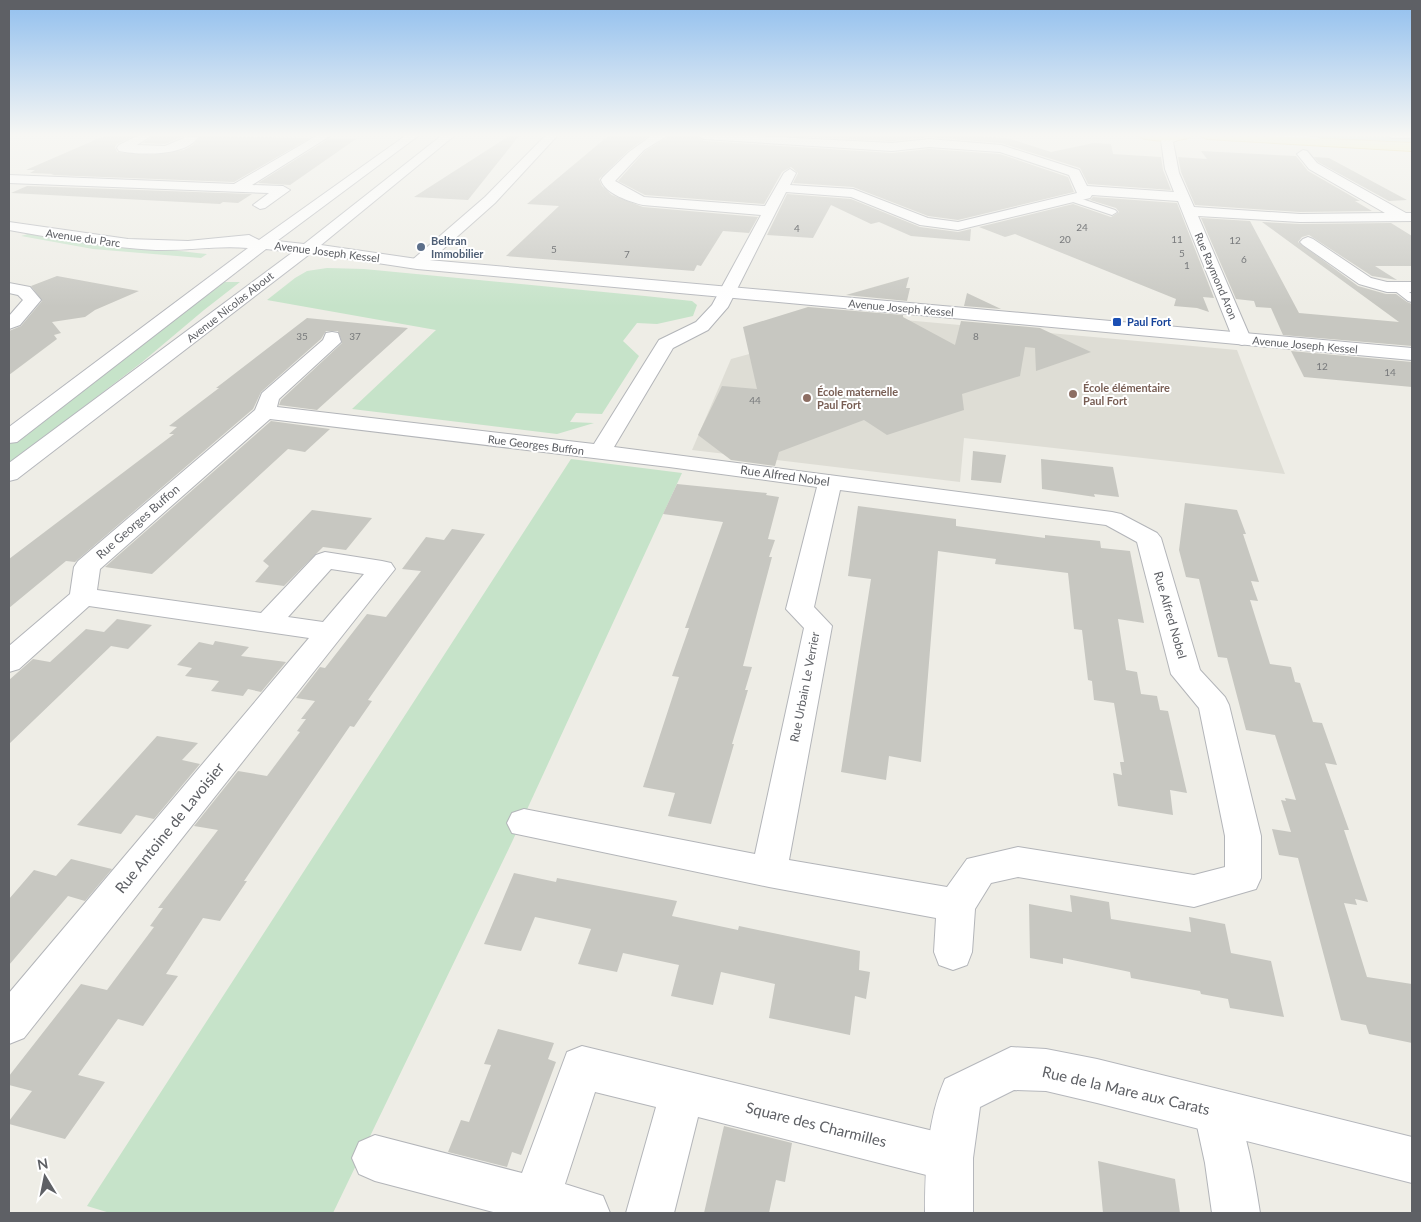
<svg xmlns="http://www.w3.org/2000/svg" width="1421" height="1222" viewBox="0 0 1421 1222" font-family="Lato,sans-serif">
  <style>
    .education { fill: #deddd5 }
    .green { fill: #c6e3c9 }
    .building { fill: #c7c7c1 }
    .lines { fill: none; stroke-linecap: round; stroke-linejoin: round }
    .lane-casing { stroke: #b3b5b9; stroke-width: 2 }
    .street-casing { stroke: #b3b5b9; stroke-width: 2 }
    .secondary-casing { stroke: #b5b7bc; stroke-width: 2 }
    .primary-casing { stroke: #e2ce6b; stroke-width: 2 }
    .lane { fill: #fff; fill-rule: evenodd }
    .street { fill: #fff; fill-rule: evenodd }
    .secondary { fill: #fff; fill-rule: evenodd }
    .primary { fill: #f6f3b3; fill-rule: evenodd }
    .service-dot { fill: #5c6f8a; stroke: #fff; stroke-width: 2 }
    .transit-dot { fill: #1a4fb4; stroke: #fff; stroke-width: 2 }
    .education-dot { fill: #8d6e63; stroke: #fff; stroke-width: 2 }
    .labels { text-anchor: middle; stroke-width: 4; stroke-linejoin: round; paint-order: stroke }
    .number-label { font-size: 10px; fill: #787a7c }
    .far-street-label { font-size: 11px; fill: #5e6065; stroke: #fff }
    .far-service-label { font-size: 11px; font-weight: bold; fill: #4e5e75; stroke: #fff; text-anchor: start }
    .far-transit-label { font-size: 11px; font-weight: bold; fill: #164399; stroke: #fff; text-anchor: start }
    .far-education-label { font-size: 11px; font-weight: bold; fill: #785e54; stroke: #fff; text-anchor: start }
    .street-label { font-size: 12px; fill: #5e6065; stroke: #fff }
    .near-street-label { font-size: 15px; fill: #5e6065; stroke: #fff }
  </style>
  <rect width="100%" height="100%" fill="#eeede6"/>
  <path class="education" d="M 882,318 L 1237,350 L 1285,474 L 964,438 L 960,482 L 692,450 L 731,359 Z"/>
  <path class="green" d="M 1287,136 L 1412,137 L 1412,144 Z
    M 31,233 L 197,253 L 207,254 L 201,258 L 93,249 L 21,236 Z
    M 327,268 L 364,269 L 645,296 L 692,301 L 697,305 L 693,316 L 657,324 L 637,323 L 623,341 L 639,356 L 602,414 L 576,413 L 570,422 L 594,423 L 557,434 L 352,409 L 436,330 L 267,300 L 295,278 L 307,271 Z
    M 223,282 L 240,282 L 204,310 L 141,363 L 9,464 L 9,443 Z
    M 571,459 L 682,473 L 512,842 L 333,1213 L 110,1213 L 87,1206 Z"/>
  <path class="building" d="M 104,136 L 134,136 L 117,144 L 115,147 L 117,152 L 149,155 L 184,150 L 193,145 L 199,138 L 199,136 L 310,138 L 234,182 L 51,175 L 54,174 L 30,173 L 35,170 L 26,170 Z
    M 153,136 L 181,136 L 181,137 L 165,144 L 143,143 Z
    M 509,136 L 519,136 L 468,200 L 414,197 Z
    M 608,136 L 648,136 L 628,151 L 599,179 L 602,186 L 612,195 L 643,207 L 758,217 L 749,233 L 723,231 L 701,266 L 697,265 L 694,271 L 506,256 L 559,206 L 527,204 Z
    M 669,136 L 696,136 L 704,141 L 892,153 L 929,149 L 1000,154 L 1068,177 L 1074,192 L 958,220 L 928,216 L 853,187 L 793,183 L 798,173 L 791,167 L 782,172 L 764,204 L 645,195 L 618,181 L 645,151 Z
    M 786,136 L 972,136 L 1007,138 L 1051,152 L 1094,143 L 1111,144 L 1113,154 L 1161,157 L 1163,170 L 1171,190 L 1088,184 L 1080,168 L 1001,143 L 929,137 L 892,141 Z
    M 330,138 L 356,139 L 290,185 L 258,183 Z
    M 1201,151 L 1296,156 L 1308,171 L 1360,201 L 1355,201 L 1372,211 L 1300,212 L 1195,205 L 1181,172 L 1178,157 L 1207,159 Z
    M 1314,157 L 1329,158 L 1407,200 L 1389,201 L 1318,162 Z
    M 27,186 L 252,194 L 238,203 L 223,202 L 220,204 L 11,193 Z
    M 787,194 L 851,199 L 920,227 L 958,232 L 971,229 L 970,241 L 911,236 L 879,222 L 871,224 L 831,205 L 813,238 L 767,235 Z
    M 1093,197 L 1177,203 L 1214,298 L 1203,297 L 1209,312 L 1197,308 L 1174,306 L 1176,299 L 1015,234 L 1005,237 L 979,227 L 1073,204 L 1111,217 L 1119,212 L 1116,208 L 1090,200 Z
    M 1201,218 L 1250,221 L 1299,313 L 1399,322 L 1262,222 L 1300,224 L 1391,223 L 1412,236 L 1412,266 L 1375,266 L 1397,280 L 1372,276 L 1309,235 L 1302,237 L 1298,242 L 1358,286 L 1386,294 L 1396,294 L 1407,302 L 1412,304 L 1412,346 L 1283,335 L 1271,308 L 1256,307 L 1254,301 L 1236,299 Z
    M 57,276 L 139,291 L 95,310 L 85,317 L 52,322 L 61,333 L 54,335 L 57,339 L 9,375 L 9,331 L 21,326 L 42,301 L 31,286 Z
    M 909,277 L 906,288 L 910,288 L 907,301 L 846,295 Z
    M 967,293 L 1001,309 L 964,306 Z
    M 808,307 L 903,315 L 903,317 L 955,345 L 961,321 L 1040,328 L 1091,352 L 1036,371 L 1035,348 L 1025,347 L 1020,376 L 962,394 L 964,410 L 887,435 L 864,420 L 779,452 L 775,466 L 731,460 L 698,435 L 722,386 L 757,389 L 743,327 Z
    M 307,318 L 408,328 L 317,410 L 279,405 L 281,400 L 342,343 L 338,331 L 326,331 L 321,339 L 261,392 L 253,409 L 75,562 L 66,561 L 9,608 L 9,559 L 174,434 L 169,434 L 177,427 L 169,426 L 219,388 L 216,388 Z
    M 1291,351 L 1412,362 L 1412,387 L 1304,377 Z
    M 271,421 L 330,429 L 305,452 L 288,449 L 152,574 L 105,567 Z
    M 973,451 L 1006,455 L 1001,483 L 971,480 Z
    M 1041,459 L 1113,467 L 1119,497 L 1094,494 L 1095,497 L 1042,489 Z
    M 677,484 L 767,493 L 766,495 L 779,497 L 768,539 L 775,540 L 769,557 L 772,557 L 743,666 L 752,667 L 745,690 L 748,690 L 732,744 L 734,744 L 711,824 L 668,816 L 675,793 L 643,787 L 679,677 L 672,676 L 689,628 L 685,628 L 723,522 L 663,514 Z
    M 1185,503 L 1237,510 L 1246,534 L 1243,534 L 1259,582 L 1251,581 L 1258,601 L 1250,600 L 1270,664 L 1291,667 L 1295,682 L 1300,683 L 1313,722 L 1322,723 L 1337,765 L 1325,763 L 1349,830 L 1344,830 L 1368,902 L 1355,899 L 1357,905 L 1344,903 L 1367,977 L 1412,984 L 1412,1043 L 1369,1034 L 1366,1025 L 1341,1020 L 1298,858 L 1279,855 L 1272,829 L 1291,832 L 1281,800 L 1286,801 L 1285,798 L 1296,800 L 1275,735 L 1246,730 L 1227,658 L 1218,657 L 1199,579 L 1186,577 L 1179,550 Z
    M 858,506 L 956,519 L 956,526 L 993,531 L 1045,538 L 1045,535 L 1100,541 L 1101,548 L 1130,551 L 1144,623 L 1118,619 L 1126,670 L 1137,672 L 1141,694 L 1157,696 L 1160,710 L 1168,711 L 1187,793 L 1170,790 L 1173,815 L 1118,806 L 1113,773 L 1122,775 L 1120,762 L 1124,762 L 1114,703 L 1094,700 L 1092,681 L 1088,680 L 1082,630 L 1074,629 L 1068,573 L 995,564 L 996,559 L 966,555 L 938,551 L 921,762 L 889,756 L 886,780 L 841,772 L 871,579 L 848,576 Z
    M 312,510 L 372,518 L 346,550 L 323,547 L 284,586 L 255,582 L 269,566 L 263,561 Z
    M 452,529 L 485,534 L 368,700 L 372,701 L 354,727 L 350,726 L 282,825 L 244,881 L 247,881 L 220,921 L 203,918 L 166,974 L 178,976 L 143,1026 L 118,1019 L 78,1075 L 105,1082 L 65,1139 L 9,1124 L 9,1121 L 32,1091 L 9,1085 L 9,1076 L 81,984 L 107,990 L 154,927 L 150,926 L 163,908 L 158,908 L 218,830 L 194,826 L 238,771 L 267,776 L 300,732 L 297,731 L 306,719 L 301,719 L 315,701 L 296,698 L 320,667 L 325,668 L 367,614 L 386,617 L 421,571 L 402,569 L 426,537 L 444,540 Z
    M 117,619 L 152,625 L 128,649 L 111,646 L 9,744 L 9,680 L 33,659 L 50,662 L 86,629 L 104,632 Z
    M 215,641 L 249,647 L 241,656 L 286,662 L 261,692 L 248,689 L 243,696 L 211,691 L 219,681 L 185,676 L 192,668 L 177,665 L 199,642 L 213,645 Z
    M 157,736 L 198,743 L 182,760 L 200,764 L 154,819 L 136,815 L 121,834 L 77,825 Z
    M 71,859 L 112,869 L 85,901 L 68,896 L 9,965 L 9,899 L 34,870 L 56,876 Z
    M 514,873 L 556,882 L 557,878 L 677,901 L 672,916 L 738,930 L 739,926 L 860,951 L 859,970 L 870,972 L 866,999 L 855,996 L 850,1035 L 769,1018 L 775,984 L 721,972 L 713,1005 L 671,996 L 679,965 L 623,953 L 617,972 L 578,964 L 591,929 L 535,917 L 521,951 L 484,944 Z
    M 1070,895 L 1109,902 L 1111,919 L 1191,932 L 1189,917 L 1225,924 L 1231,953 L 1271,961 L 1284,1017 L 1230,1008 L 1228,999 L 1201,994 L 1200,991 L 1131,978 L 1130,972 L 1063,958 L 1063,964 L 1030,958 L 1029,904 L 1072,912 Z
    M 498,1029 L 554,1043 L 548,1059 L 556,1062 L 521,1155 L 512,1152 L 507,1167 L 448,1152 L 461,1120 L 469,1122 L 491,1065 L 484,1064 Z
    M 724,1126 L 792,1143 L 785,1182 L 776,1180 L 769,1213 L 704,1213 Z
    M 1098,1161 L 1175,1179 L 1180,1213 L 1103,1213 Z"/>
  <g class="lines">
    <g class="lane-casing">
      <path id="lane" d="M 1272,136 C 1284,135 1315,134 1324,140 L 1320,142 L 1276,138 Z
        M 1388,136 L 1412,136 L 1412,138 L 1392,138 Z
        M 1073,196 L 1115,210 L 1117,212 L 1112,215 L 1070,201 L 1070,197 Z
        M 1398,285 L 1412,294 L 1412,302 L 1408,301 L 1394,290 L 1392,288 L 1394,286 Z"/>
    </g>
    <g class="street-casing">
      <path id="street" d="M 137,136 L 151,136 L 137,145 L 165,146 L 184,138 L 183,136 L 198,137 C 186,157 138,155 119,151 L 117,148 L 119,145 Z
        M 316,136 L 330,136 L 252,185 L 283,186 L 290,190 L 265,208 L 260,209 L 253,205 L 269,193 L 9,183 L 9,175 L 234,184 Z
        M 545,136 L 557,136 L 495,203 L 423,267 L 411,267 L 409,264 L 411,261 L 485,197 Z
        M 651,136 L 667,136 L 644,150 L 615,181 L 644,197 L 765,206 L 784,173 L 790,169 L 796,173 L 790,185 L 853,189 L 928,218 L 958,222 L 1077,193 L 1069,175 L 1000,152 L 929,147 L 892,151 L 704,139 L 698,136 L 757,136 L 892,143 L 929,139 L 1001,145 L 1079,170 L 1087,186 L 1174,192 L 1165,169 L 1161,140 L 1169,136 L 1181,136 L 1180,139 L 1173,142 L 1179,173 L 1194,207 L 1300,214 L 1385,213 L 1309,169 L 1297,154 L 1303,150 L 1307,151 L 1317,163 L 1406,213 L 1412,213 L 1412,221 L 1300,222 L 1198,216 L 1251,339 L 1248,343 L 1242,345 L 1236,343 L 1233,339 L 1178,201 L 1092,195 L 1090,198 L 958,230 L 920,225 L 851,197 L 786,192 L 728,307 L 708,330 L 673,348 L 614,447 L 1112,512 L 1121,514 L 1157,533 L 1161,538 L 1200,670 L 1225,697 L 1229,705 L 1261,836 L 1261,878 L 1256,889 L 1194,907 L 1018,877 L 991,883 L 975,909 L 972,952 L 967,965 L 953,970 L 939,965 L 934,952 L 936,918 L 769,887 L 512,833 L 507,823 L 512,813 L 524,809 L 755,854 L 804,628 L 786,609 L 817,487 L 669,467 L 270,419 L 100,569 L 97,590 L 261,613 L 316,555 L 325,552 L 382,561 L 391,563 L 395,569 L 24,1038 L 9,1044 L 9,993 L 309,638 L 89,606 L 19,669 L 9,672 L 9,646 L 70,594 L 74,567 L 78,561 L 255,410 L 262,393 L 323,340 L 326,333 L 332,332 L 338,333 L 341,342 L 279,399 L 277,407 L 594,444 L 659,340 L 696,322 L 712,305 L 761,215 L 643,205 C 631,202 605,194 601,180 L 603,177 L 629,152 ZM 840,490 L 1106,525 L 1137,542 L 1171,674 L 1199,708 L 1225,836 L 1225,867 L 1194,875 L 1018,847 L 967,859 L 947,887 L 789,860 L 832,626 L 814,607 ZM 331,569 L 364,574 L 323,622 L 288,617 Z
        M 1308,237 L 1313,239 L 1371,278 L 1387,282 L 1412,282 L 1412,292 L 1387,292 L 1359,284 L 1303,245 L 1300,242 L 1303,239 Z
        M 9,283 L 30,287 L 41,300 L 20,325 L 9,329 L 9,316 L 23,300 L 18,295 L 9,293 Z
        M 582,1046 L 950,1135 L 966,1142 L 973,1158 L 966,1174 L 950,1181 L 698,1117 L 674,1213 L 626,1213 L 656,1107 L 595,1092 L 565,1184 L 603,1196 L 610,1213 L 497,1213 L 375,1181 L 359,1174 L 352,1158 L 359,1142 L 375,1135 L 522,1173 L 567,1052 Z
        M 1216,1090 L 1232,1096 C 1247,1133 1254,1174 1260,1213 L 1212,1213 L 1205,1163 L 1194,1112 L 1200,1096 Z"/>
    </g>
    <g class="secondary-casing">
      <path id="secondary" d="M 405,136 L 418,136 L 277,241 L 304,244 L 441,136 L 454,136 L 321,245 L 417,259 L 1412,348 L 1412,360 L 417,269 L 311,253 L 17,479 L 9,481 L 9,463 L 293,252 L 266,249 L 17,442 L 9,443 L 9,427 L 248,248 C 218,245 187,251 156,250 C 107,247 58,239 9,230 L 9,222 L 128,239 L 188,241 L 249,235 L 259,240 Z
        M 1011,1047 L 1046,1049 L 1097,1059 L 1412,1137 L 1412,1183 L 1097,1103 L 1046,1091 L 1014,1090 L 980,1107 L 973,1158 L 973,1213 L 925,1213 C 925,1169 927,1120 945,1079 Z"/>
    </g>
    <g class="primary-casing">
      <path id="primary" d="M 1139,136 L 1191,136 C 1185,142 1145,142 1139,136 Z
        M 1201,136 L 1265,136 L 1412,143 L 1412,151 L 1207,139 Z"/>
    </g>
    <use href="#lane" class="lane"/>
    <use href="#street" class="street"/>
    <use href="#secondary" class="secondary"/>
    <use href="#primary" class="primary"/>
  </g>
  <linearGradient id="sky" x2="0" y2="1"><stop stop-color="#91bfee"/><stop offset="0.44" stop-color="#f7f7f4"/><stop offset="1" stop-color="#f7f7f4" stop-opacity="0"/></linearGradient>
  <rect width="1421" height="307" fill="url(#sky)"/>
  <circle class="service-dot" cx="421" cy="247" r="5"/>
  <rect class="transit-dot" x="1112" y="317" width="10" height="10" rx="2.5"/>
  <g class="education-dot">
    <circle cx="1073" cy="394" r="5"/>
    <circle cx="807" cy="398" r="5"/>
  </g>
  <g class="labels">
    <g class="number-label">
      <text x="1082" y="231">24</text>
      <text x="797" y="232">4</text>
      <text x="1065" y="243">20</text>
      <text x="1177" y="243">11</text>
      <text x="1235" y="244">12</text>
      <text x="554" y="253">5</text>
      <text x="1182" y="257">5</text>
      <text x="627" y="258">7</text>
      <text x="1244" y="263">6</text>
      <text x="1187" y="269">1</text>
      <text x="302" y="340">35</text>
      <text x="355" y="340">37</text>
      <text x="976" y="340">8</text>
      <text x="1322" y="370">12</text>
      <text x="1390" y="376">14</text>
      <text x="755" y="404">44</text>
    </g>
    <g class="far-street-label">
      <text transform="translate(83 238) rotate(8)" y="4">Avenue du Parc</text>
      <text transform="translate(327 252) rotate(7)" y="4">Avenue Joseph Kessel</text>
      <text transform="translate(1216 276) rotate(67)" y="4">Rue Raymond Aron</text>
      <text transform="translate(230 307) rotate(-38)" y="4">Avenue Nicolas About</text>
      <text transform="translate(901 308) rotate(5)" y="4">Avenue Joseph Kessel</text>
      <text transform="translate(1305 345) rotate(5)" y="4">Avenue Joseph Kessel</text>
      <text transform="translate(536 445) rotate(7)" y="4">Rue Georges Buffon</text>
    </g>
    <g class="far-service-label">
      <text x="431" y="245">Beltran<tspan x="431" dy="13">Immobilier</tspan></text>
    </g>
    <g class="far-transit-label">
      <text x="1127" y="326">Paul Fort</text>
    </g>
    <g class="far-education-label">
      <text x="1083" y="392">École élémentaire<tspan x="1083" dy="13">Paul Fort</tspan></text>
      <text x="817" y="396">École maternelle<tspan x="817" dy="13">Paul Fort</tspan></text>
    </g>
    <g class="street-label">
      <text transform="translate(785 476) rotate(8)" y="4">Rue Alfred Nobel</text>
      <text transform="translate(138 522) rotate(-41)" y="4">Rue Georges Buffon</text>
      <text transform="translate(1170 615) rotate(74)" y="4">Rue Alfred Nobel</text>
      <text transform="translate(805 687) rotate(-79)" y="4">Rue Urbain Le Verrier</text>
    </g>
    <g class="near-street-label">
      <text transform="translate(170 828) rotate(-51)" y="5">Rue Antoine de Lavoisier</text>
      <text transform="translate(1126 1091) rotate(13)" y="5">Rue de la Mare aux Carats</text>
      <text transform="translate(816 1125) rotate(14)" y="5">Square des Charmilles</text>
    </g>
  </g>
  <rect width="1421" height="1222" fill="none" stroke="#5e6065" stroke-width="20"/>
  <g transform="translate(45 1177) rotate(350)" stroke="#ffffff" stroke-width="4" paint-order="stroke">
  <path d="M0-4L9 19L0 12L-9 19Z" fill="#5e6065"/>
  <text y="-8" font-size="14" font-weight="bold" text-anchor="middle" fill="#5e6065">N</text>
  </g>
</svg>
